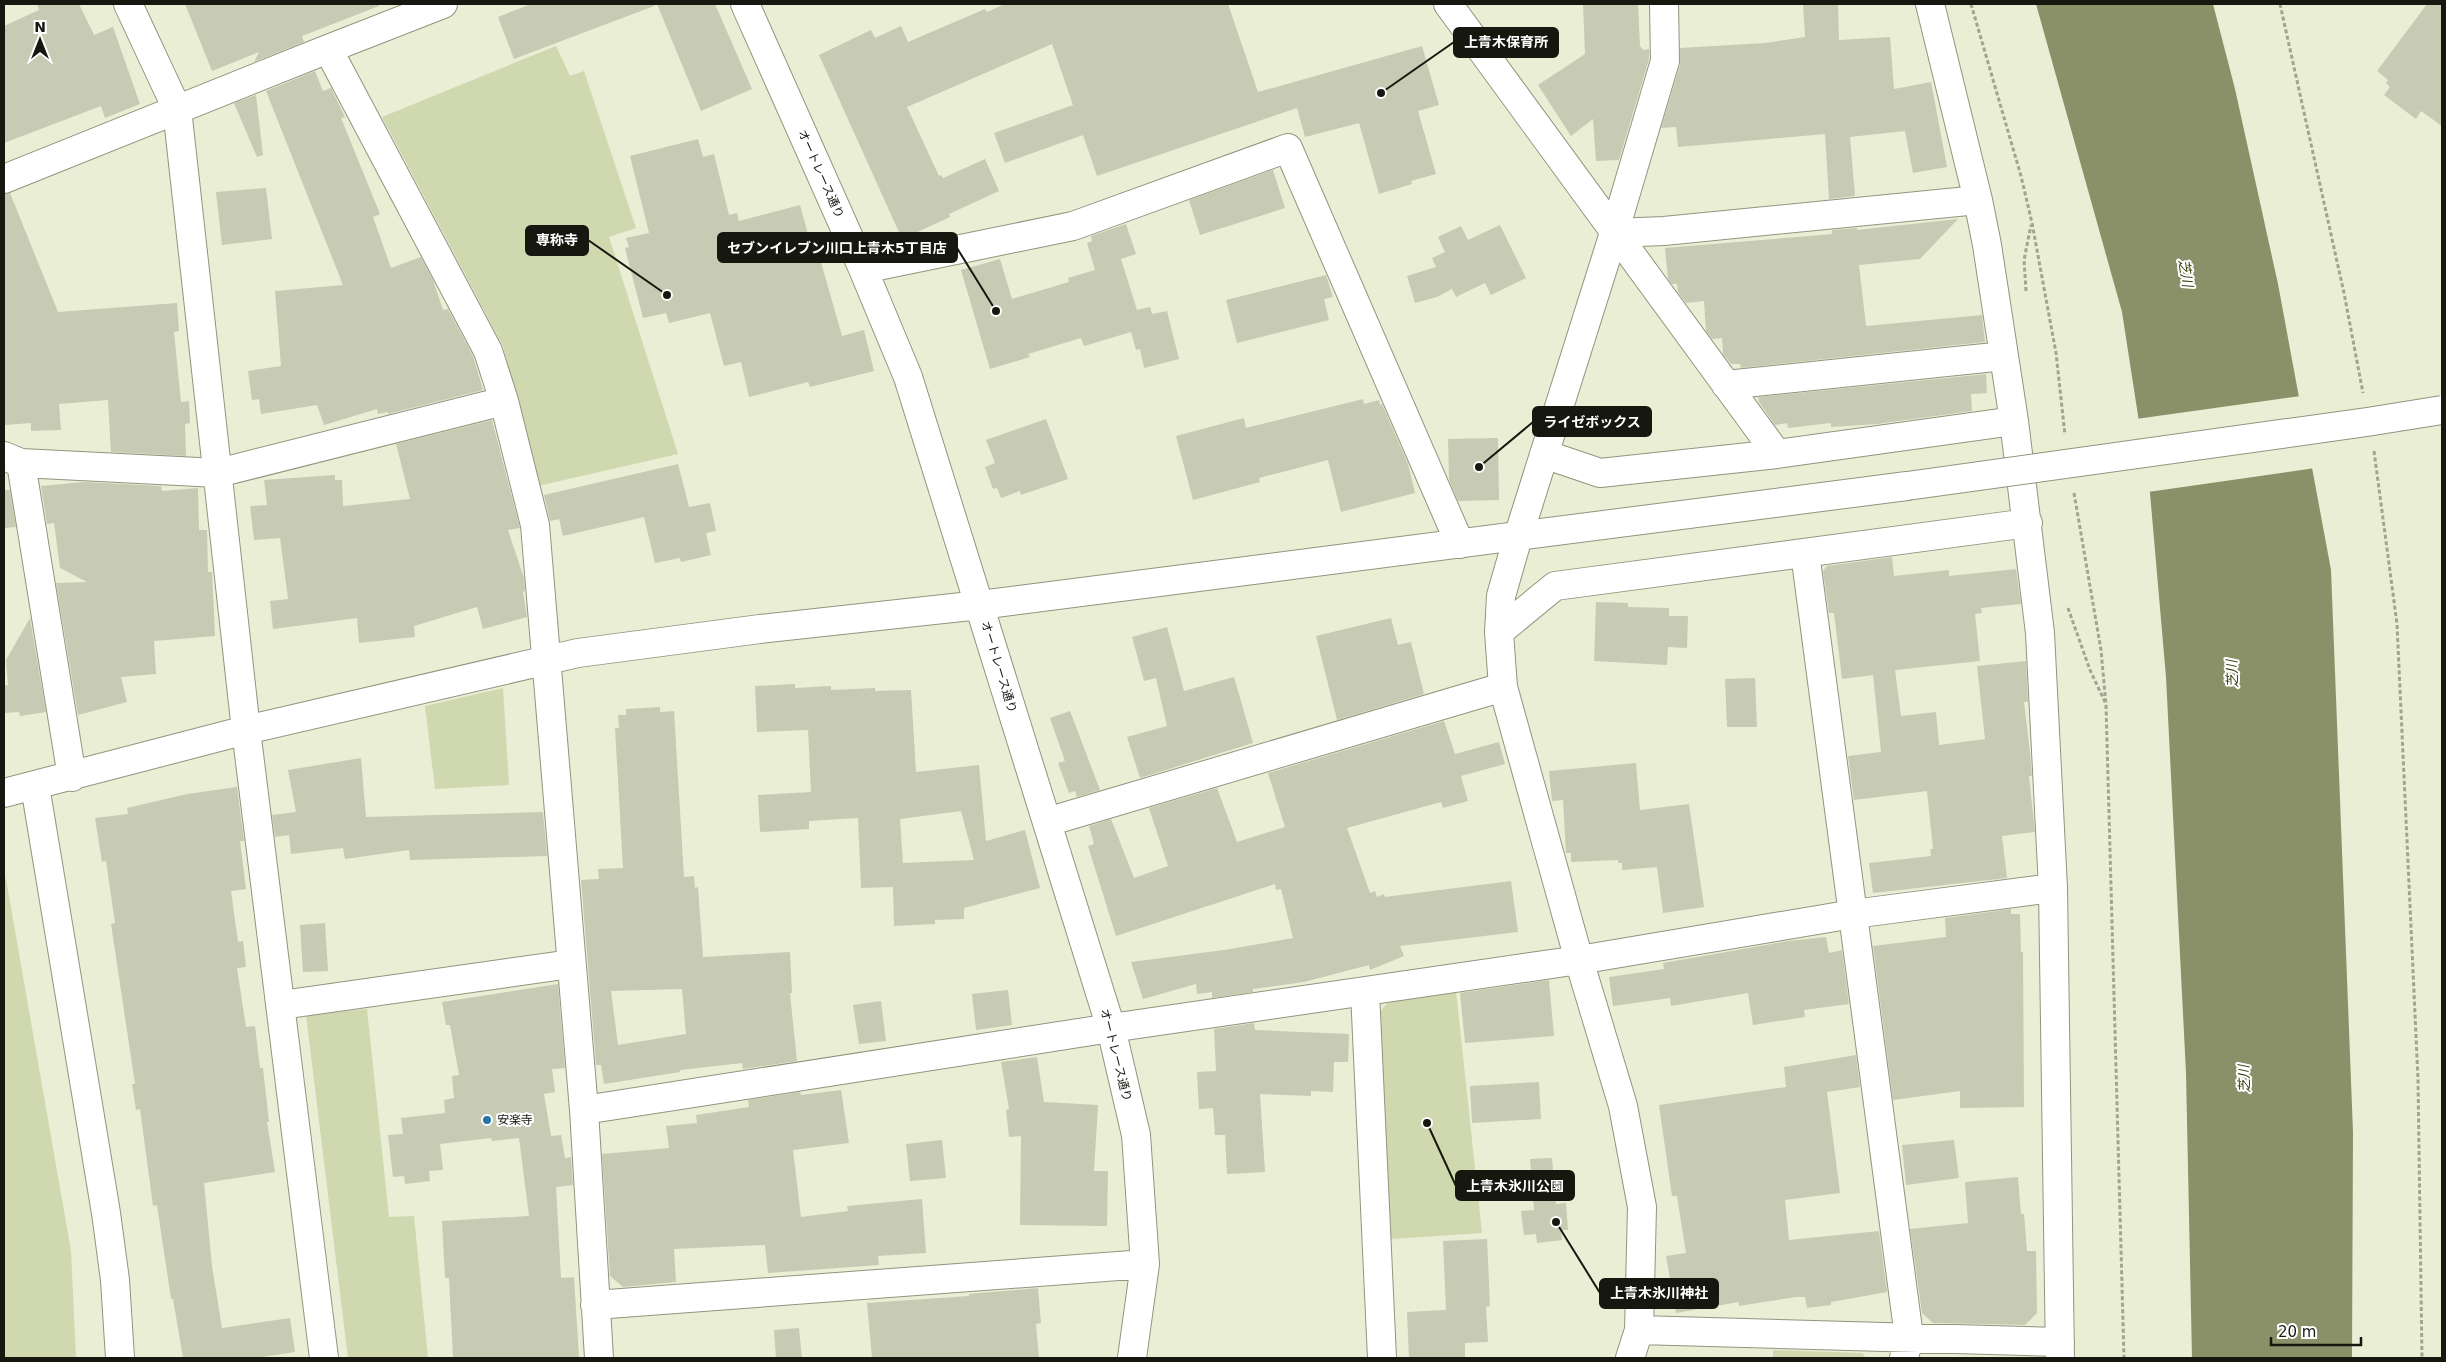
<svg xmlns="http://www.w3.org/2000/svg" width="2446" height="1362" viewBox="0 0 2446 1362" font-family="'DejaVu Sans','Noto Sans JP',sans-serif">
  <style>
    .green { fill: #d0d8af }
    .water { fill: #8a9168 }
    .pier { fill: #e9eed5 }
    .building { fill: #c7cbb3; fill-rule: evenodd }
    .lines { fill: none; stroke-linecap: round; stroke-linejoin: round }
    .minor-casing { stroke: #91957e; stroke-width: 30 }
    .path { stroke: #a0a490; stroke-width: 3; stroke-dasharray: 4 2.5; stroke-linecap: butt }
    .minor { stroke: #fff; stroke-width: 28 }
    .minor-bridge-casing { stroke: #91957e; stroke-width: 30; stroke-linecap: butt }
    .minor-bridge { stroke: #fff; stroke-width: 28 }
    .poi-dot { fill: #2775a7; stroke: #fff; stroke-width: 2 }
    .labels { text-anchor: middle; stroke-width: 4; stroke-linejoin: round; paint-order: stroke }
    .street-label { font-size: 12px; fill: #16180f; stroke: #fff }
    .poi-label { font-size: 12px; fill: #16180f; stroke: #fff; text-anchor: start }
    .water-label { font-size: 14px; font-style: italic; fill: #3b410e; stroke: #fff }
    .leader { fill: none; stroke: #16180f; stroke-width: 2 }
    .callout-dot { fill: #16180f; stroke: #fff; stroke-width: 2 }
    .callout { fill: #16180f; stroke: #16180f; stroke-width: 2 }
    .callout-label { font-size: 14px; text-anchor: middle; font-weight: bold; fill: #fff }
  </style>
  <rect width="100%" height="100%" fill="#e9eed5"/>
  <path class="green" d="M 556,46 L 570,76 L 584,71 L 636,228 L 609,237 L 678,454 L 538,486 L 503,346 L 382,117 Z
    M 503,688 L 509,785 L 435,789 L 425,706 Z
    M 4,878 L 6,879 L 71,1251 L 76,1358 L 4,1358 Z
    M 1456,991 L 1482,1233 L 1391,1239 L 1379,1013 L 1389,1001 Z
    M 367,1009 L 389,1217 L 414,1216 L 428,1358 L 348,1358 L 306,1015 Z
    M 1773,1350 L 1862,1353 L 1866,1358 L 1773,1358 Z"/>
  <path class="water" d="M 2036,4 L 2213,4 L 2235,89 L 2278,284 L 2331,570 L 2353,1132 L 2352,1358 L 2192,1358 L 2186,1073 L 2166,677 L 2150,493 L 2122,312 Z"/>
  <path class="pier" d="M 2301,396 L 2315,468 L 2148,492 L 2136,419 Z"/>
  <path class="building" d="M 37,4 L 79,4 L 94,35 L 113,27 L 140,104 L 105,118 L 101,106 L 4,143 L 4,26 L 39,10 Z
    M 185,4 L 379,4 L 379,6 L 302,36 L 304,42 L 254,62 L 259,52 L 212,71 Z
    M 531,4 L 654,4 L 654,6 L 514,59 L 498,17 Z
    M 657,4 L 715,4 L 752,89 L 701,111 Z
    M 1005,4 L 1228,4 L 1258,92 L 1422,46 L 1439,105 L 1418,111 L 1436,174 L 1411,181 L 1412,184 L 1379,194 L 1359,123 L 1305,137 L 1297,108 L 1097,176 L 1083,135 L 1005,163 L 994,133 L 1073,105 L 1052,44 L 907,107 L 939,176 L 941,175 L 943,178 L 985,159 L 999,191 L 949,214 L 950,217 L 902,239 L 819,55 L 871,30 L 875,38 L 901,26 L 908,42 L 985,9 L 987,12 Z
    M 1583,4 L 1638,4 L 1640,46 L 1643,50 L 1649,49 L 1649,59 L 1619,160 L 1596,161 L 1593,119 L 1571,136 L 1538,85 L 1585,54 Z
    M 1803,4 L 1838,4 L 1839,40 L 1890,37 L 1894,89 L 1931,82 L 1947,167 L 1913,173 L 1905,131 L 1850,137 L 1855,196 L 1829,199 L 1825,134 L 1678,147 L 1676,127 L 1661,128 L 1680,65 L 1680,48 L 1765,43 L 1805,37 Z
    M 2427,4 L 2442,4 L 2442,126 L 2421,111 L 2416,119 L 2384,95 L 2390,87 L 2386,83 L 2388,80 L 2377,71 Z
    M 315,71 L 323,91 L 331,88 L 345,117 L 341,118 L 380,214 L 373,217 L 391,268 L 421,257 L 433,280 L 443,310 L 448,309 L 473,356 L 483,390 L 388,414 L 388,412 L 378,414 L 377,409 L 324,425 L 317,405 L 261,414 L 259,399 L 252,400 L 248,371 L 281,366 L 275,291 L 343,285 L 266,91 Z
    M 256,95 L 263,155 L 257,157 L 234,103 Z
    M 698,139 L 703,157 L 714,154 L 729,215 L 737,213 L 739,221 L 800,205 L 816,263 L 821,262 L 842,336 L 864,330 L 874,371 L 810,387 L 808,382 L 749,397 L 741,362 L 724,366 L 710,313 L 669,323 L 666,313 L 643,318 L 625,248 L 629,247 L 626,238 L 649,233 L 630,156 Z
    M 1273,170 L 1285,208 L 1200,235 L 1189,200 Z
    M 266,188 L 272,239 L 222,245 L 216,192 Z
    M 10,193 L 58,312 L 177,303 L 179,331 L 174,332 L 181,402 L 189,401 L 190,423 L 185,424 L 186,456 L 111,452 L 108,400 L 59,404 L 61,430 L 31,431 L 31,423 L 4,425 L 4,194 Z
    M 1958,219 L 1920,259 L 1859,265 L 1866,326 L 1982,315 L 1985,342 L 1741,368 L 1740,364 L 1731,364 L 1723,354 L 1722,338 L 1712,339 L 1706,331 L 1704,301 L 1686,303 L 1678,292 L 1677,284 L 1672,284 L 1668,279 L 1665,248 L 1785,238 L 1832,234 L 1832,230 L 1857,228 L 1857,230 Z
    M 1126,224 L 1136,254 L 1121,259 L 1137,310 L 1150,307 L 1152,314 L 1167,311 L 1179,359 L 1144,368 L 1140,349 L 1136,350 L 1131,332 L 1084,346 L 1081,338 L 1028,354 L 1030,357 L 990,369 L 961,270 L 1000,259 L 1012,299 L 1069,282 L 1068,278 L 1095,270 L 1087,243 L 1092,241 L 1091,236 Z
    M 1500,225 L 1526,278 L 1491,295 L 1485,283 L 1456,297 L 1452,289 L 1437,297 L 1415,303 L 1407,276 L 1436,267 L 1432,258 L 1445,252 L 1438,237 L 1461,226 L 1468,240 Z
    M 1326,275 L 1333,297 L 1324,299 L 1329,320 L 1237,343 L 1226,300 Z
    M 1986,374 L 1987,393 L 1971,394 L 1972,411 L 1877,424 L 1831,427 L 1831,423 L 1788,428 L 1787,423 L 1775,425 L 1759,402 L 1758,397 Z
    M 1363,399 L 1364,404 L 1379,400 L 1380,405 L 1382,404 L 1408,464 L 1415,493 L 1341,512 L 1328,460 L 1259,478 L 1260,482 L 1193,500 L 1176,436 L 1244,418 L 1246,428 Z
    M 1046,419 L 1068,479 L 1021,495 L 1020,491 L 1001,498 L 997,488 L 993,489 L 985,467 L 995,463 L 986,440 Z
    M 492,420 L 520,528 L 508,530 L 524,578 L 525,591 L 523,592 L 527,617 L 483,629 L 477,607 L 414,626 L 415,637 L 359,643 L 357,618 L 273,629 L 270,601 L 288,599 L 280,538 L 254,540 L 250,506 L 267,505 L 264,480 L 335,475 L 335,480 L 342,480 L 343,506 L 410,499 L 396,444 Z
    M 1498,438 L 1499,500 L 1458,501 L 1449,480 L 1448,439 Z
    M 678,464 L 689,507 L 710,503 L 716,531 L 706,533 L 711,555 L 681,562 L 680,558 L 655,563 L 644,517 L 563,536 L 559,519 L 550,521 L 544,495 Z
    M 84,482 L 161,486 L 162,491 L 198,488 L 199,530 L 207,530 L 208,572 L 212,572 L 215,636 L 154,641 L 156,674 L 121,677 L 127,702 L 78,715 L 56,583 L 87,582 L 60,568 L 54,523 L 47,524 L 41,486 Z
    M 4,490 L 10,490 L 16,527 L 4,528 Z
    M 1892,557 L 1894,576 L 1949,570 L 1949,576 L 2016,569 L 2021,604 L 1981,608 L 1982,613 L 1975,614 L 1980,661 L 1895,670 L 1901,716 L 1936,712 L 1939,745 L 1985,739 L 1977,666 L 2026,661 L 2028,702 L 2024,702 L 2030,752 L 2032,776 L 2029,776 L 2035,832 L 2002,836 L 2007,878 L 1873,893 L 1869,863 L 1931,856 L 1930,849 L 1933,849 L 1927,791 L 1854,800 L 1848,756 L 1881,752 L 1873,675 L 1842,679 L 1834,613 L 1829,613 L 1823,571 L 1827,566 Z
    M 1596,602 L 1628,603 L 1628,607 L 1669,608 L 1669,616 L 1688,616 L 1687,648 L 1668,647 L 1667,665 L 1594,661 Z
    M 30,618 L 46,712 L 20,716 L 19,712 L 4,713 L 4,686 L 8,685 L 6,660 Z
    M 1391,618 L 1398,645 L 1411,642 L 1424,694 L 1337,720 L 1316,636 Z
    M 1167,627 L 1184,691 L 1234,677 L 1253,743 L 1140,778 L 1127,737 L 1167,726 L 1156,678 L 1144,681 L 1132,637 Z
    M 1755,678 L 1757,727 L 1727,727 L 1725,679 Z
    M 795,684 L 795,688 L 831,686 L 831,690 L 875,688 L 875,691 L 911,690 L 916,772 L 979,765 L 986,841 L 1025,830 L 1040,888 L 964,908 L 964,919 L 935,920 L 935,924 L 894,926 L 893,887 L 861,888 L 858,818 L 809,821 L 809,829 L 760,832 L 758,795 L 811,792 L 808,730 L 757,732 L 755,686 ZM 961,811 L 974,860 L 903,863 L 900,819 Z
    M 660,707 L 660,712 L 674,711 L 684,877 L 694,876 L 695,888 L 698,887 L 703,957 L 790,952 L 792,993 L 790,993 L 797,1061 L 743,1069 L 742,1063 L 680,1070 L 680,1072 L 604,1084 L 601,1065 L 596,1065 L 581,880 L 599,879 L 598,869 L 623,868 L 615,728 L 619,728 L 618,715 L 626,715 L 626,709 ZM 682,989 L 686,1034 L 618,1045 L 611,991 Z
    M 1070,711 L 1100,790 L 1077,797 L 1075,791 L 1069,793 L 1058,763 L 1065,761 L 1050,718 Z
    M 1444,721 L 1455,754 L 1499,742 L 1505,764 L 1461,776 L 1468,801 L 1443,808 L 1441,802 L 1347,828 L 1370,893 L 1375,891 L 1377,897 L 1384,894 L 1385,897 L 1511,881 L 1518,932 L 1400,946 L 1404,956 L 1370,970 L 1369,965 L 1304,982 L 1253,989 L 1253,992 L 1212,998 L 1212,992 L 1197,994 L 1196,984 L 1143,999 L 1131,962 L 1224,950 L 1293,938 L 1281,889 L 1276,890 L 1275,884 L 1116,936 L 1088,846 L 1094,844 L 1089,826 L 1111,819 L 1134,878 L 1168,866 L 1149,808 L 1217,788 L 1237,842 L 1285,827 L 1268,773 Z
    M 361,758 L 366,817 L 543,812 L 547,856 L 410,860 L 409,850 L 345,859 L 343,848 L 291,854 L 289,835 L 275,837 L 272,815 L 296,812 L 288,770 Z
    M 1636,763 L 1640,810 L 1689,804 L 1704,907 L 1663,913 L 1657,867 L 1622,870 L 1622,863 L 1618,863 L 1618,860 L 1571,862 L 1571,853 L 1566,853 L 1563,800 L 1552,801 L 1549,771 Z
    M 237,787 L 244,841 L 240,841 L 246,889 L 231,891 L 238,942 L 243,941 L 246,967 L 237,968 L 246,1027 L 255,1026 L 260,1068 L 263,1068 L 269,1122 L 267,1122 L 275,1172 L 204,1183 L 212,1266 L 222,1328 L 290,1318 L 295,1352 L 256,1358 L 183,1358 L 173,1299 L 171,1299 L 157,1205 L 153,1206 L 140,1109 L 136,1110 L 132,1084 L 135,1084 L 111,924 L 115,923 L 106,861 L 102,862 L 95,818 L 128,814 L 127,808 L 187,794 Z
    M 2011,909 L 2011,914 L 2020,914 L 2021,952 L 2023,952 L 2024,1107 L 1960,1108 L 1960,1091 L 1893,1100 L 1873,946 L 1946,937 L 1945,918 Z
    M 325,923 L 328,971 L 303,972 L 300,925 Z
    M 1826,937 L 1829,953 L 1842,950 L 1849,1004 L 1804,1010 L 1805,1017 L 1753,1025 L 1748,993 L 1671,1006 L 1670,998 L 1613,1006 L 1609,977 L 1664,969 L 1663,963 L 1788,941 Z
    M 1549,980 L 1554,1036 L 1465,1043 L 1460,993 Z
    M 558,984 L 565,1068 L 552,1069 L 555,1092 L 544,1094 L 551,1136 L 561,1135 L 565,1158 L 571,1157 L 573,1185 L 556,1187 L 561,1278 L 574,1277 L 579,1358 L 453,1358 L 449,1278 L 445,1278 L 442,1221 L 529,1216 L 519,1138 L 492,1141 L 491,1138 L 440,1144 L 443,1170 L 429,1171 L 430,1181 L 405,1184 L 404,1176 L 393,1177 L 388,1135 L 403,1134 L 401,1118 L 445,1113 L 444,1100 L 454,1098 L 452,1076 L 459,1075 L 450,1025 L 446,1025 L 442,1002 Z
    M 1008,990 L 1012,1025 L 976,1030 L 972,994 Z
    M 881,1001 L 886,1041 L 859,1044 L 853,1005 Z
    M 1254,1023 L 1255,1030 L 1349,1034 L 1348,1062 L 1334,1062 L 1333,1092 L 1311,1091 L 1311,1096 L 1260,1094 L 1265,1172 L 1227,1174 L 1225,1135 L 1215,1135 L 1213,1108 L 1199,1109 L 1197,1072 L 1216,1071 L 1214,1029 Z
    M 1856,1055 L 1860,1087 L 1827,1092 L 1840,1193 L 1785,1200 L 1789,1240 L 1879,1231 L 1887,1292 L 1831,1302 L 1831,1305 L 1807,1308 L 1805,1297 L 1796,1297 L 1739,1306 L 1739,1302 L 1676,1313 L 1666,1256 L 1686,1253 L 1677,1196 L 1672,1196 L 1659,1105 L 1786,1087 L 1784,1067 Z
    M 1037,1057 L 1044,1102 L 1098,1105 L 1094,1171 L 1108,1171 L 1107,1226 L 1020,1225 L 1021,1136 L 1009,1137 L 1006,1110 L 1009,1109 L 1001,1062 Z
    M 1539,1082 L 1541,1119 L 1472,1123 L 1470,1086 Z
    M 841,1090 L 849,1143 L 793,1150 L 801,1217 L 848,1211 L 847,1206 L 922,1199 L 926,1253 L 878,1256 L 879,1265 L 768,1273 L 765,1245 L 674,1249 L 676,1282 L 623,1287 L 610,1276 L 602,1154 L 669,1148 L 666,1126 L 697,1123 L 696,1115 L 749,1107 L 748,1100 L 800,1092 L 801,1095 Z
    M 942,1140 L 946,1178 L 910,1181 L 906,1144 Z
    M 1954,1140 L 1959,1178 L 1906,1185 L 1902,1145 Z
    M 1552,1158 L 1556,1204 L 1566,1203 L 1568,1230 L 1561,1230 L 1562,1240 L 1537,1243 L 1536,1234 L 1524,1235 L 1521,1211 L 1534,1210 L 1530,1159 Z
    M 2018,1177 L 2021,1214 L 2024,1214 L 2027,1251 L 2036,1251 L 2037,1313 L 2025,1325 L 1933,1323 L 1922,1313 L 1910,1229 L 1968,1223 L 1965,1182 Z
    M 1487,1239 L 1490,1306 L 1486,1307 L 1488,1342 L 1465,1343 L 1465,1358 L 1409,1358 L 1407,1312 L 1446,1310 L 1443,1241 Z
    M 1038,1288 L 1041,1323 L 1036,1324 L 1039,1358 L 872,1358 L 867,1303 L 969,1296 L 969,1294 Z
    M 799,1328 L 802,1358 L 776,1358 L 774,1330 Z"/>
  <g class="lines">
    <g class="minor-casing">
      <path id="minor" d="M 128,4 L 177,109 L 246,730 L 324,1358
        M 745,4 L 863,269 L 908,377 L 1111,1028 L 1136,1135 L 1145,1264 L 1132,1358
        M 1448,4 L 1777,454
        M 1930,4 L 1978,200 L 1987,245 L 2014,421 L 2040,633 L 2053,888 L 2060,1358
        M 328,49 L 443,4
        M 4,179 L 328,49 L 488,351 L 504,401 L 535,525 L 584,1110 L 599,1358
        M 1614,233 L 1664,231 L 1978,200
        M 863,269 L 1073,226 L 1288,148 L 1460,544
        M 1726,385 L 2004,356
        M 1544,454 L 1600,473 L 1777,454 L 2014,421
        M 4,456 L 21,463 L 218,473 L 504,401
        M 21,463 L 72,777
        M 1805,553 L 1909,1337 L 1904,1358
        M 1499,632 L 1555,586 L 2028,523
        M 35,786 L 106,1213 L 115,1280 L 120,1358
        M 4,793 L 246,730 L 578,653 L 760,629 L 980,605 L 1907,486
        M 1047,822 L 1503,687
        M 1365,992 L 1382,1358
        M 281,1005 L 571,964
        M 584,1110 L 1111,1028 L 1579,960 L 1853,914 L 2053,888
        M 595,1305 L 1145,1264
        M 1639,1330 L 2060,1342
        M 1630,1358 L 1639,1330 L 1642,1207 L 1623,1106 L 1579,960 L 1503,687 L 1499,632 L 1501,596 L 1518,537 L 1614,233 L 1665,61 L 1664,4"/>
    </g>
    <path class="path" d="M 1971,4 L 2021,176 L 2032,223 L 2056,353 L 2065,435
      M 2280,4 L 2344,293 L 2363,393
      M 2026,291 L 2024,260 L 2031,225
      M 2374,451 L 2397,624 L 2418,1079 L 2422,1358
      M 2074,493 L 2101,650 L 2106,705 L 2124,1358
      M 2068,608 L 2090,670 L 2105,702"/>
    <use href="#minor" class="minor"/>
    <g class="minor-bridge-casing">
      <path id="minor-bridge" d="M 1907,486 L 2367,422 L 2442,410"/>
    </g>
    <use href="#minor-bridge" class="minor-bridge"/>
  </g>
  <circle class="poi-dot" cx="487" cy="1120" r="5"/>
  <g class="labels">
    <g class="street-label">
      <text transform="translate(821 174) rotate(66)" y="4">オートレース通り</text>
      <text transform="translate(999 667) rotate(73)" y="4">オートレース通り</text>
      <text transform="translate(1116 1055) rotate(76)" y="4">オートレース通り</text>
    </g>
    <g class="poi-label">
      <text x="497" y="1124">安楽寺</text>
    </g>
    <g class="water-label">
      <text transform="translate(2186 273) rotate(81)" y="5">芝川</text>
      <text transform="translate(2232 674) rotate(-92)" y="5">芝川</text>
      <text transform="translate(2244 1079) rotate(-92)" y="5">芝川</text>
    </g>
  </g>
  <path class="leader" d="M1381 93L1454 42M667 295L588 240M996 311L957 248M1479 467L1533 422M1427 1123L1456 1186M1556 1222L1600 1293"/>
  <g class="callout-dot">
    <circle cx="1381" cy="93" r="5"/>
    <circle cx="667" cy="295" r="5"/>
    <circle cx="996" cy="311" r="5"/>
    <circle cx="1479" cy="467" r="5"/>
    <circle cx="1427" cy="1123" r="5"/>
    <circle cx="1556" cy="1222" r="5"/>
  </g>
  <g class="callout">
    <rect x="1454" y="28" width="104" height="29" rx="5"/>
    <rect x="526" y="226" width="62" height="29" rx="5"/>
    <rect x="718" y="233" width="239" height="29" rx="5"/>
    <rect x="1533" y="407" width="118" height="29" rx="5"/>
    <rect x="1456" y="1171" width="118" height="29" rx="5"/>
    <rect x="1600" y="1279" width="118" height="29" rx="5"/>
  </g>
  <g class="callout-label">
    <text x="1506" y="47">上青木保育所</text>
    <text x="557" y="245">専称寺</text>
    <text x="837" y="253">セブンイレブン川口上青木5丁目店</text>
    <text x="1592" y="427">ライゼボックス</text>
    <text x="1515" y="1191">上青木氷川公園</text>
    <text x="1659" y="1298">上青木氷川神社</text>
  </g>
  <rect width="2446" height="1362" fill="none" stroke="#16180f" stroke-width="10"/>
  <g transform="translate(40 40)" stroke="#ffffff" stroke-width="4" paint-order="stroke">
  <path d="M0-4L9 19L0 12L-9 19Z" fill="#16180f"/>
  <text y="-8" font-size="14" font-weight="bold" text-anchor="middle" fill="#16180f">N</text>
  </g>
  <path d="M2271 1337v8h90v-8" fill="none" stroke="#16180f" stroke-width="2.5"/>
  <text x="2278" y="1337" font-size="15" fill="#16180f" stroke="#ffffff" stroke-width="4" paint-order="stroke">20 m</text>
</svg>
